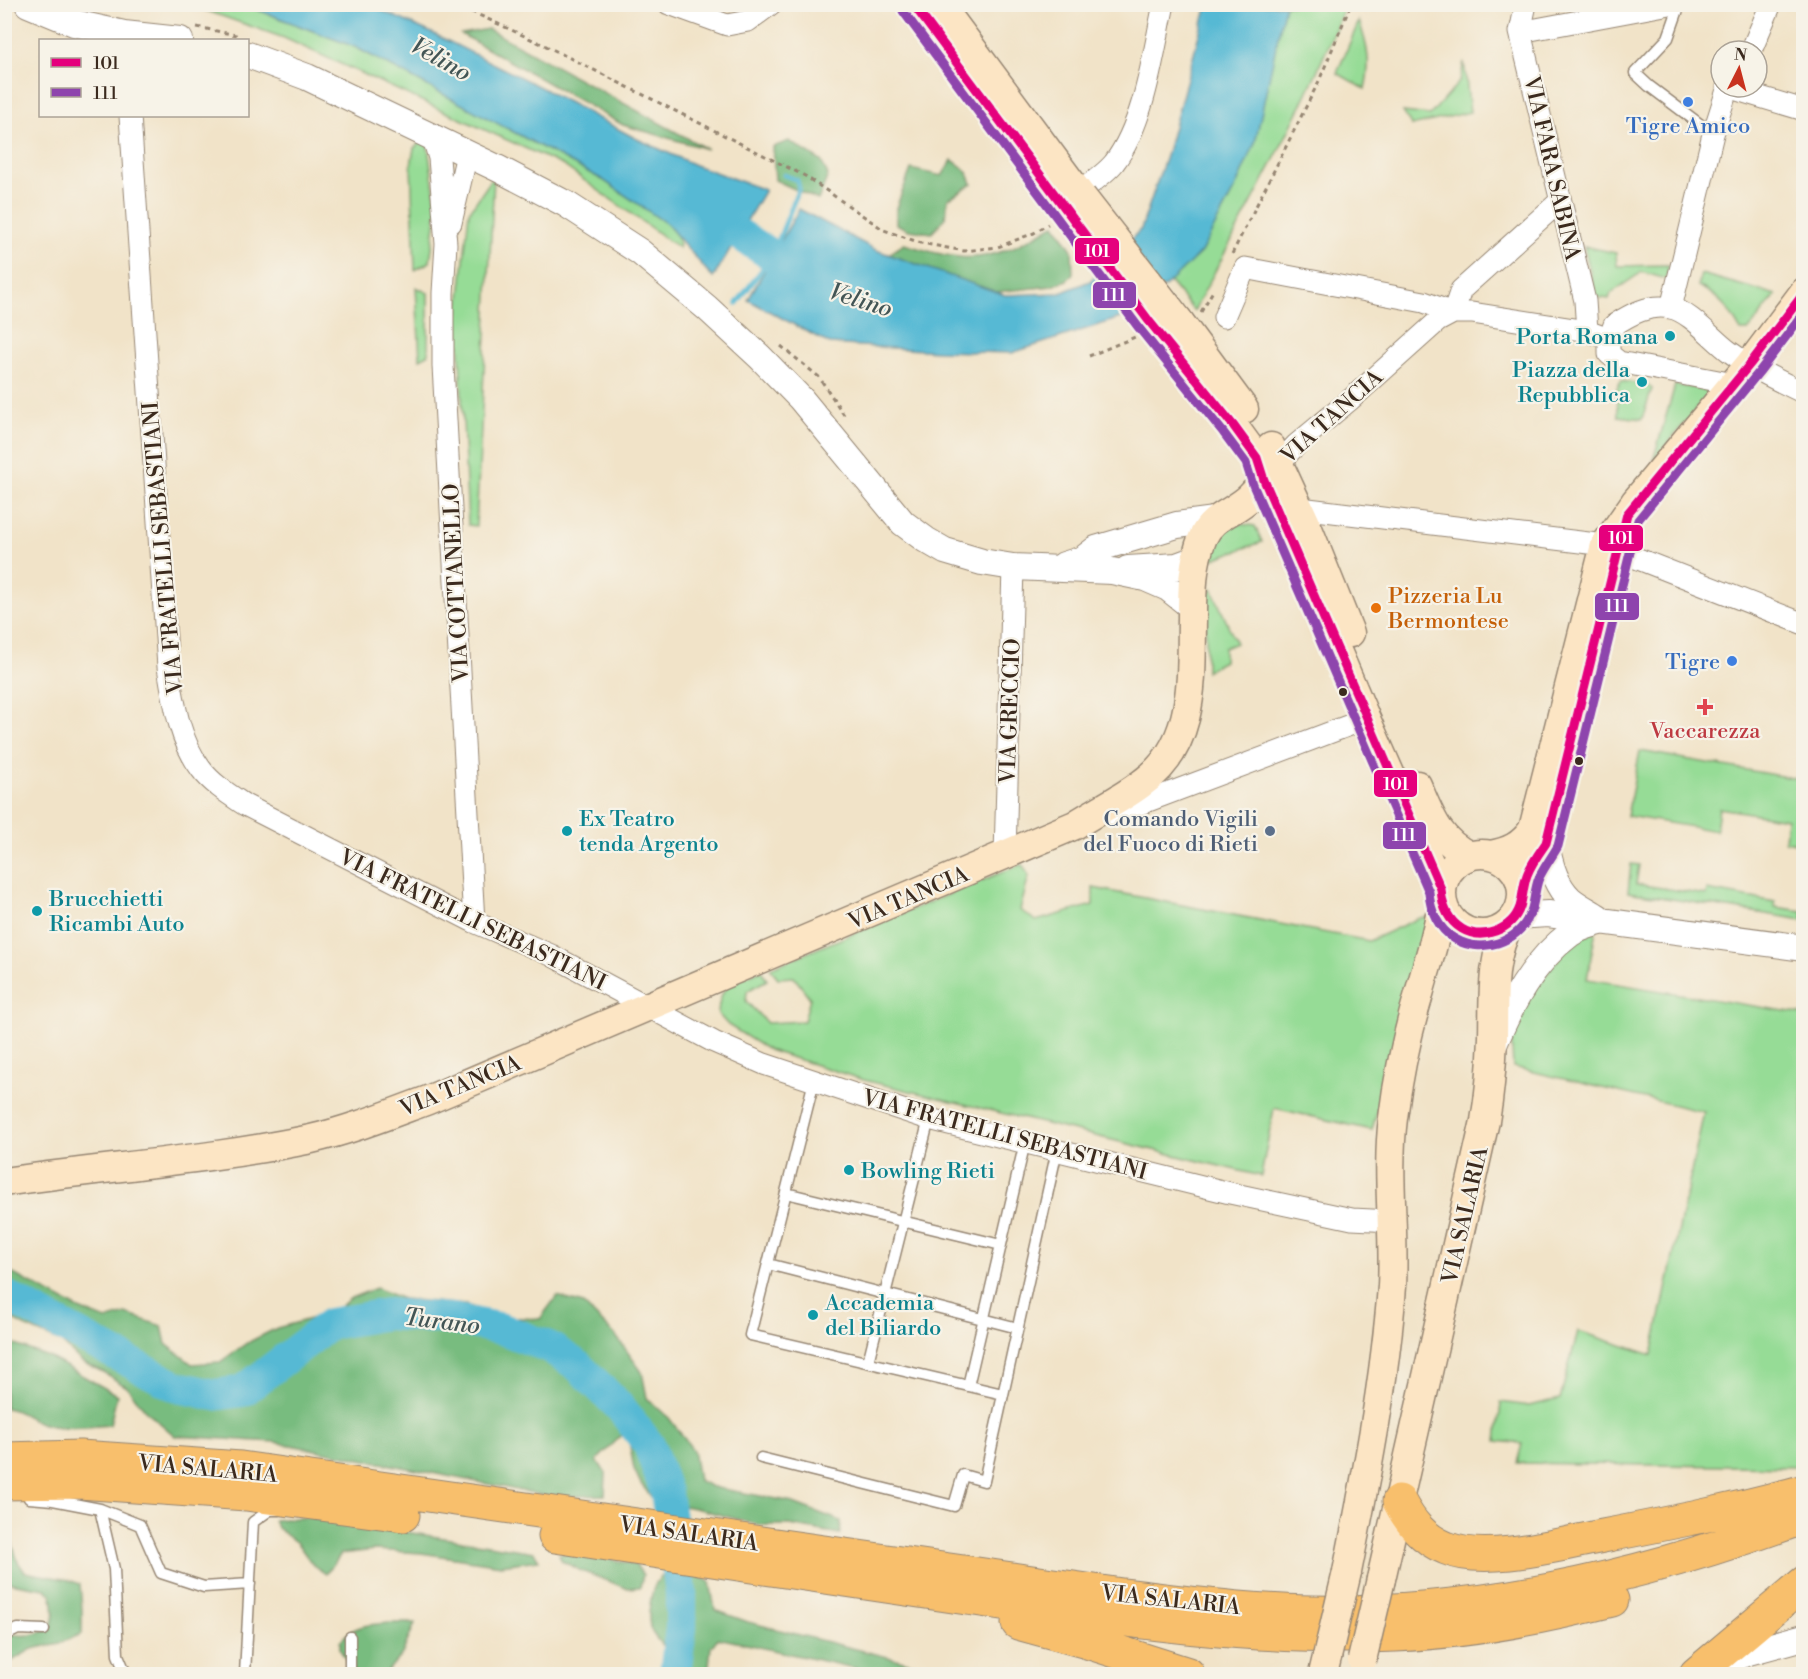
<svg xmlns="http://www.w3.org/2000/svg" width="1808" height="1679" viewBox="0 0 1808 1679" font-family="'Libre Bodoni',serif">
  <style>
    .green { fill: #96dc96; stroke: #68835a; stroke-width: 1.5 }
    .forest { fill: #78bc7f; stroke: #5a734e; stroke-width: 1.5 }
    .water { fill: #56b9d4; stroke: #487279; stroke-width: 1.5 }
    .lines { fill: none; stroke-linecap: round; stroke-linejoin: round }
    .stream { stroke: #56b9d4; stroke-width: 5 }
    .river { stroke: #56b9d4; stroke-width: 32 }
    .service-casing { stroke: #968673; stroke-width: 13 }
    .minor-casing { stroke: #968673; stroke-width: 23 }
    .tertiary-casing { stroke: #968673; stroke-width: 28 }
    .secondary-casing { stroke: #968673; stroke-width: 31 }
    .trunk-casing { stroke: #968673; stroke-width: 35 }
    .path { stroke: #968673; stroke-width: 3; stroke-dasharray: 4.5 4.5; stroke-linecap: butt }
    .service { stroke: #fff; stroke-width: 10 }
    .minor { stroke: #fff; stroke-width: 21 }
    .tertiary { stroke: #fff; stroke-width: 26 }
    .secondary { stroke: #fce5c4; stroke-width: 28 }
    .trunk { stroke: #f8bf6c; stroke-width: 33 }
    .secondary-bridge-casing { stroke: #968673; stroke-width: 31; stroke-linecap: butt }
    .secondary-bridge { stroke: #fce5c4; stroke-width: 28 }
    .bus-1-casing { stroke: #f7f3e8; stroke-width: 14 }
    .bus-2-casing { stroke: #f7f3e8; stroke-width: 14 }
    .bus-1 { stroke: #e5007d; stroke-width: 9 }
    .bus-2 { stroke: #8e44ad; stroke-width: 9 }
    .shop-dot { fill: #3f7fe0; stroke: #f7f3e8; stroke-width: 2 }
    .culture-dot { fill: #0f9aa8; stroke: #f7f3e8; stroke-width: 2 }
    .food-dot { fill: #e8710a; stroke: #f7f3e8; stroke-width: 2 }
    .bus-dot { fill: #3b2a1e; stroke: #f7f3e8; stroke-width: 2 }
    .health-dot { fill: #e0444e; stroke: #f7f3e8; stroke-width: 2 }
    .service-dot { fill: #5c6f8a; stroke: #f7f3e8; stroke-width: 2 }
    .labels { text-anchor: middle; stroke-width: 4.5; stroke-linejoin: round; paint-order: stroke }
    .shop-label { font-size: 22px; fill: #366cbe; stroke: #f7f3e8 }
    .street-label { font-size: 22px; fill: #3b2a1e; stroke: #f7f3e8 }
    .culture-label { font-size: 22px; fill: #0d838f; stroke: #f7f3e8; text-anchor: start }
    .food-label { font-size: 22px; fill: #c56008; stroke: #f7f3e8; text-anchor: start }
    .health-label { font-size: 22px; fill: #be3a42; stroke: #f7f3e8 }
    .service-label { font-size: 22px; fill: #4e5e75; stroke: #f7f3e8; text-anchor: end }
    .water-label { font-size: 24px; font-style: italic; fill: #435555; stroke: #f7f3e8 }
    .line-badge { stroke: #f7f3e8; stroke-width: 2 }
    .badge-label { font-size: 16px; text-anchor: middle; font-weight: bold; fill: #fff }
  </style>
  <rect width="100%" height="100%" fill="#f7f3e8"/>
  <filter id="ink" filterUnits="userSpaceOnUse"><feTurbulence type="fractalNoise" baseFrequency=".0167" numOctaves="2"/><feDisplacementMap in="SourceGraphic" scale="12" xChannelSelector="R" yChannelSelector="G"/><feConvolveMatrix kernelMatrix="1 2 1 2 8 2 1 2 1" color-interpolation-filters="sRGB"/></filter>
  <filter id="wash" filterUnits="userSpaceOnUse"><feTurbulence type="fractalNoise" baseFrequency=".008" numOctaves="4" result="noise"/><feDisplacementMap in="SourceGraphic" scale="24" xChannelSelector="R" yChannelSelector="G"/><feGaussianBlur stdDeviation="1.35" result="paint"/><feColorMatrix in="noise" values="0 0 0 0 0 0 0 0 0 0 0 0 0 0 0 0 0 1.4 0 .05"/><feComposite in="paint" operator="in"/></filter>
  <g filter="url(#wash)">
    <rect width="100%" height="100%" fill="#f1e3c8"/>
    <path class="green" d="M 181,5 L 245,5 L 355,47 L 603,180 L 667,224 L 678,237 L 679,248 L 564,166 L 284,38 L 193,6 Z
      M 1285,5 L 1345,5 C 1304,111 1247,210 1194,311 L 1169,281 L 1201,252 L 1235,188 L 1254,143 Z
      M 1359,21 C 1368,47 1371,62 1365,89 L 1337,73 Z
      M 1464,62 L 1470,112 L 1412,126 L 1403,112 L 1430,115 L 1460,81 Z
      M 424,139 L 427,140 L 437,210 L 430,262 L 415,270 L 411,165 L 414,148 Z
      M 494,178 L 476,526 L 468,525 L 458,316 L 469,212 L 491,180 Z
      M 1584,246 L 1616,253 L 1617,266 L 1669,265 L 1666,279 L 1642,272 L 1611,293 L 1609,299 L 1596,297 Z
      M 1701,274 L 1776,295 L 1748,331 L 1741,331 C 1729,310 1721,297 1698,286 Z
      M 416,287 L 428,293 L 428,355 L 420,359 Z
      M 1621,381 L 1648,385 L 1652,389 L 1642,419 L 1618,416 L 1617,388 Z
      M 1675,385 L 1707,390 L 1709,394 L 1653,461 Z
      M 1233,523 L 1255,526 L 1262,542 L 1207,561 L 1212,543 Z
      M 1212,589 L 1236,643 L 1224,648 L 1224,661 L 1206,671 L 1206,592 Z
      M 1640,751 L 1803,780 L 1803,844 L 1785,841 L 1787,819 L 1719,808 L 1716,831 L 1627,816 Z
      M 1022,864 L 1029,876 L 1020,910 L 1036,921 L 1093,905 L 1093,888 L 1369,941 L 1419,918 L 1429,917 L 1423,935 L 1372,1130 L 1274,1108 L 1261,1176 L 864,1080 L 768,1050 L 728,1025 L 718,1014 C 719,982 735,982 761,970 L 767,980 L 747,991 L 746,1001 L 767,1023 L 804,1021 L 810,998 L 794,977 L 778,978 L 770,968 Z
      M 1631,864 L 1639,865 L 1636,884 L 1706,895 L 1707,890 L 1775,902 L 1775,907 L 1803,911 L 1803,920 L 1628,892 Z
      M 1596,929 L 1587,979 L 1803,1014 L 1803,1467 L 1517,1463 L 1522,1444 L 1497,1441 L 1501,1402 L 1529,1406 L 1560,1399 L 1578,1331 L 1652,1355 L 1704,1112 L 1513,1067 L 1511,1028 L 1538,984 L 1569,945 Z"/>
    <path class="forest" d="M 488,29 L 707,149 L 623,125 L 461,34 Z
      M 789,141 L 821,161 L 828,175 L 818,200 L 775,180 L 773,147 Z
      M 952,160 C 963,167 969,172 972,184 L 948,199 L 945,218 L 932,233 L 909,230 L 896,224 L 896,208 L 911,169 L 942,176 Z
      M 1055,224 L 1072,250 L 1073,274 L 1067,280 L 1052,286 L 996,292 L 899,265 L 889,254 L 904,244 C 922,249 940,255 959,257 C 993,261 1027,242 1055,224 Z
      M 4,1269 L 79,1309 L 106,1320 L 126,1314 L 162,1326 L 166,1344 L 192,1364 L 220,1362 L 247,1343 L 277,1328 L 332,1313 L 351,1298 L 376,1288 L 403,1299 L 466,1305 L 503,1317 L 540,1319 L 557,1296 L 583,1304 L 616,1336 L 642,1372 L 647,1398 L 669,1418 L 693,1450 L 698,1480 L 712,1487 L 788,1501 L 841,1521 L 840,1534 L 790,1525 L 759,1525 L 699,1509 L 654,1500 L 641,1484 L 634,1469 L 629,1441 L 622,1435 L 597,1460 L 606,1474 L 605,1495 L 553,1497 L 275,1442 L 175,1436 L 145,1410 L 127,1387 L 103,1372 L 82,1362 L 61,1342 L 24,1326 L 5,1315 Z
      M 5,1341 L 51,1358 L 117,1395 L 110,1425 C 88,1427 65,1430 44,1424 C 30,1421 20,1409 5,1408 Z
      M 310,1517 L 534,1552 L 539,1560 L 501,1565 L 421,1553 L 375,1550 L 341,1554 L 326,1574 L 313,1565 L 297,1543 L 277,1528 L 274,1520 Z
      M 5,1532 L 9,1533 L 18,1562 L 25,1572 L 69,1580 L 80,1584 L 82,1609 L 82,1634 L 60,1643 L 32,1649 L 5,1665 L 5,1632 C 21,1638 36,1636 51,1628 L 54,1615 L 52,1595 L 45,1589 L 5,1582 Z
      M 579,1552 L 636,1565 L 643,1575 L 640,1587 L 626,1588 L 579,1570 L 562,1561 L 559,1554 Z
      M 686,1569 L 710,1582 L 715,1610 L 748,1622 L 924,1666 L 923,1674 L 882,1674 L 718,1638 L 711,1647 L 708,1674 L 682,1674 C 677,1657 662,1648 652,1632 C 646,1621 650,1587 660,1578 C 666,1572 677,1570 686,1569 Z
      M 390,1623 L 415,1623 L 402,1654 L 385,1674 L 356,1674 L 340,1650 L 340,1641 C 355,1624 368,1625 390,1623 Z"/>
    <path class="water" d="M 245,5 L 369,5 L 432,33 L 540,87 L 635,138 L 695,165 L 765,190 L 713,278 L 667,224 L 603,180 L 355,47 Z
      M 1207,5 L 1285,5 L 1255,143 L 1235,188 L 1201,252 L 1166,286 L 1120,318 L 1012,353 L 938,351 L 830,344 L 748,300 L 799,209 L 876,250 L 1005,295 L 1060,293 L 1090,281 L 1141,229 L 1166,156 Z"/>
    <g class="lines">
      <path class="stream" d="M 737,303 L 773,255 L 799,188 L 797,180 L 784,175"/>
      <path class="river" d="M 703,211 L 810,280
        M 4,1295 L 175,1386 L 214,1395 L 243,1391 L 330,1324 L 387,1314 L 453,1319 L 502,1329 L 549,1347 L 577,1365 L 620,1407 L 649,1445 L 666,1492 L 681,1592 L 681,1628 L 675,1674"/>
    </g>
  </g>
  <g filter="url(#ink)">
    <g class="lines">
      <g class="service-casing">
        <path id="service" d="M 1680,4 L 1668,38 L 1635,73 L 1649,86 L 1713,134
          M 814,1081 L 750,1335 L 1003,1394
          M 786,1193 L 1001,1245
          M 768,1264 L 1018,1328
          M 868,1362 L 929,1119
          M 968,1386 L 1025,1142
          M 761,1458 L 954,1506 L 963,1475 L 984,1481 L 1057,1150
          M 29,1498 L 53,1500 L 100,1509 L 114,1569 L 118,1655 L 126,1674
          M 100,1509 L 140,1525 L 161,1573 L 204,1587 L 250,1584
          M 4,1636 L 18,1629 L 44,1630
          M 245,1674 L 253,1522 L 270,1510 L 279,1510
          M 350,1674 L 350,1637"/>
      </g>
      <g class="minor-casing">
        <path id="minor" d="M 669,4 L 727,25 L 748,21 L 771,4
          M 1526,4 L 1520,32 L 1585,301 L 1587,331
          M 1520,32 L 1670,4
          M 1751,51 L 1771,4
          M 1727,87 L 1804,110
          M 130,116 L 168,667 C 174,702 179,740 201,769 C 212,784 230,795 245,805 L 474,922 L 551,955 L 714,1042 L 764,1064 L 929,1119 L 1230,1193 L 1352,1219 L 1392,1221
          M 432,135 L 439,158 L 446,244 L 443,293 L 443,366 L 474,922
          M 1078,193 C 1090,184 1105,174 1114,163 C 1145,122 1153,54 1164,4
          M 451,223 L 467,154
          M 1671,308 L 1713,134 L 1728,87
          M 1224,317 L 1245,268 L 1424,302 L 1453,313 L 1461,290 L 1560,201
          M 1734,384 L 1619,362 L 1609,354 L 1609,339 L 1614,325 C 1631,314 1649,304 1670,308 C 1690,311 1713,340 1730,352 C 1752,368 1779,381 1804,393
          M 1280,462 L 1297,444 L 1350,400 L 1438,321 L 1453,313 L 1472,313 L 1587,331 L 1609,339
          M 1300,508 L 1605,545
          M 1618,551 L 1804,624
          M 1111,815 L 1366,719
          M 1005,855 L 1013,567"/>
      </g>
      <g class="tertiary-casing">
        <path id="tertiary" d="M 28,4 L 74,23 L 124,34 L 180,40
          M 248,55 L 307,77 L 499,169 L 566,204 L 640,252 L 707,308 L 760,357 L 801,399 L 903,523 L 926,540 L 945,551 L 982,562 L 1013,567 L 1112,571 L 1145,578 L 1168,588 L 1192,607
          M 1064,565 L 1083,559 L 1096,549 L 1177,525 L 1215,520
          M 1128,569 L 1177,566 L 1196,559
          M 1546,843 C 1549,862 1555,885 1570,899 C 1578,906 1589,911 1598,917
          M 1515,916 L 1548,914 L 1804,948
          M 1493,1047 C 1510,1006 1533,961 1570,934 C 1578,928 1590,925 1600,922
          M 1717,1667 L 1745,1653 L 1804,1637"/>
      </g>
      <g class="secondary-casing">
        <path id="secondary" d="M 913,4 L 1064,208
          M 939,4 L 1082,197
          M 1179,321 L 1244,409
          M 1159,334 L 1233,425 L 1257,458 L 1264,480 L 1366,719 L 1441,889
          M 1271,447 L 1305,521 L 1350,633
          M 1417,785 C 1430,815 1438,841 1470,856
          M1442 894a40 40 0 1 1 80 0a40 40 0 1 1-80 0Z
          M 1490,855 C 1508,852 1522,846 1533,829 L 1605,545 L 1635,502 L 1750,364 L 1804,292
          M 1522,893 L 1528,874 L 1546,843 L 1553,819
          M 4,1182 C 106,1167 210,1160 311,1139 C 351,1130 390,1114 428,1100 L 1075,825 C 1097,811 1121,799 1141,784 C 1197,745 1191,678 1192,618 C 1192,592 1192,562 1203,537 C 1212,516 1235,512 1250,497 C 1261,486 1270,473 1280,462
          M 1347,1572 C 1366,1478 1385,1382 1392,1286 C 1395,1230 1386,1174 1393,1118 C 1398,1077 1407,1035 1419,994 C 1427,964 1438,934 1442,902
          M 1381,1579 L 1485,1121 C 1490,1093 1492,1066 1493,1037 C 1494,999 1490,958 1510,923
          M 1323,1674 L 1327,1657"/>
      </g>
      <g class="trunk-casing">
        <path id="trunk" d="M 4,1459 L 80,1457 L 241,1468 L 1122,1595 C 1185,1602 1248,1611 1312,1612 C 1481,1615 1646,1576 1804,1517
          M 4,1483 L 79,1482 L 246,1494 L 403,1515
          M 1399,1501 C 1410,1522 1423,1539 1446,1548 C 1485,1565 1561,1544 1603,1536 C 1670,1523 1737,1510 1804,1491
          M 555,1536 C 688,1557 820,1576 953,1596 C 1099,1617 1247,1641 1396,1635 C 1469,1632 1541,1618 1612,1600
          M 1018,1623 L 1084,1641 L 1188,1674
          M 1696,1674 L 1804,1583"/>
      </g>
      <path class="path" d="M 455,4 L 544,45 L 805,176 L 884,230 L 921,243 L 964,251 L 998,247 L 1034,233 L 1048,224
        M 197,27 L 241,36
        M 1232,254 L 1319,81 L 1351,4
        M 1201,312 L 1214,289
        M 781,346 L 819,377 L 846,418
        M 1089,356 L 1135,337"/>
      <use href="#service" class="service"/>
      <use href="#minor" class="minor"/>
      <use href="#tertiary" class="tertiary"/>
      <use href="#secondary" class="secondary"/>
      <use href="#trunk" class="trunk"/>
      <g class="secondary-bridge-casing">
        <path id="secondary-bridge" d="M 1082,197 L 1179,321
          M 1064,208 L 1159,334
          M 1327,1657 L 1347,1572
          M 1362,1660 L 1381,1579"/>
      </g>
      <use href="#secondary-bridge" class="secondary-bridge"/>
      <g class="bus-1-casing">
        <path id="bus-1" d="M 913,4 L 1149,321 L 1233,425 L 1257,458 L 1264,480 L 1441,889 C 1442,905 1447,920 1462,929 C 1482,941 1512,930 1520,907 C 1523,897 1523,886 1527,875 C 1531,864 1539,853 1546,843 L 1627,514 L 1750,364 L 1804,293"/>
      </g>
      <g class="bus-2-casing">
        <path id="bus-2" d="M 903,11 L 1139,328 L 1223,432 L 1246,463 L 1253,485 L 1429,892 C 1430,910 1438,929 1455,939 C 1481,954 1518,943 1530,914 C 1535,903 1534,890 1539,878 C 1544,867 1552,857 1558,846 L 1638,520 L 1759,372 L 1804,313"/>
      </g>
      <use href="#bus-1" class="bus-1"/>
      <use href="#bus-2" class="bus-2"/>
    </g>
  </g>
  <g class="shop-dot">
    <circle cx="1688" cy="102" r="6"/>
    <circle cx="1732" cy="661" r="6"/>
  </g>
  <g class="culture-dot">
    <circle cx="1670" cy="336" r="6"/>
    <circle cx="1642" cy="382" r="6"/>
    <circle cx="567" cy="831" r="6"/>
    <circle cx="37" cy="911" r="6"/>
    <circle cx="849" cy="1170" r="6"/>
    <circle cx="813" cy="1315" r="6"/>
  </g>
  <circle class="food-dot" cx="1376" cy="608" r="6"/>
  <g class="bus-dot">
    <circle cx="1343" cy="692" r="5"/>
    <circle cx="1579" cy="761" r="5"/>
  </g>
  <path class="health-dot" d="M1702 698h6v6h6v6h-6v6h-6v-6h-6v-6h6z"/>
  <circle class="service-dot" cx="1270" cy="831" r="6"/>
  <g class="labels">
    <g class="shop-label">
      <text x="1688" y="133">Tigre Amico</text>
      <text x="1720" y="669" text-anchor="end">Tigre</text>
    </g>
    <g class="street-label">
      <text transform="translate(1553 168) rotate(77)" y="8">VIA FARA SABINA</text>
      <text transform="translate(1331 416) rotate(-42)" y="8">VIA TANCIA</text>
      <text transform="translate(162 548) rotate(-95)" y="8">VIA FRATELLI SEBASTIANI</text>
      <text transform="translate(455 583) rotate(-93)" y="8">VIA COTTANELLO</text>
      <text transform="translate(1009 711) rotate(-88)" y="8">VIA GRECCIO</text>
      <text transform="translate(908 897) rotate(-23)" y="8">VIA TANCIA</text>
      <text transform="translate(473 919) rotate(26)" y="8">VIA FRATELLI SEBASTIANI</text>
      <text transform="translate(460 1085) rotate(-22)" y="8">VIA TANCIA</text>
      <text transform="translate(1005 1134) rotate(15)" y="8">VIA FRATELLI SEBASTIANI</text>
      <text transform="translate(1464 1215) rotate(-77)" y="8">VIA SALARIA</text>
      <text transform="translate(208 1468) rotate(5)" y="8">VIA SALARIA</text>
      <text transform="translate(689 1533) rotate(8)" y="8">VIA SALARIA</text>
      <text transform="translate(1171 1599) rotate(6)" y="8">VIA SALARIA</text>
    </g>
    <g class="culture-label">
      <text x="1658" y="344" text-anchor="end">Porta Romana</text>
      <text x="1630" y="377" text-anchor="end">Piazza della<tspan x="1630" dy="25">Repubblica</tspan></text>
      <text x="579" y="826">Ex Teatro<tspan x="579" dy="25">tenda Argento</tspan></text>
      <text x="49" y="906">Brucchietti<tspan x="49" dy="25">Ricambi Auto</tspan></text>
      <text x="861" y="1178">Bowling Rieti</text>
      <text x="825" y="1310">Accademia<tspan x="825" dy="25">del Biliardo</tspan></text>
    </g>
    <g class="food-label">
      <text x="1388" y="603">Pizzeria Lu<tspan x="1388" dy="25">Bermontese</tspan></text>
    </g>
    <g class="health-label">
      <text x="1705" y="738">Vaccarezza</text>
    </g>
    <g class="service-label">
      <text x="1258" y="826">Comando Vigili<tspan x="1258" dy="25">del Fuoco di Rieti</tspan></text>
    </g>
    <g class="water-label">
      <text transform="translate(441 59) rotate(29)" y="8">Velino</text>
      <text transform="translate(861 300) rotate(17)" y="8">Velino</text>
      <text transform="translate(442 1321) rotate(7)" y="8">Turano</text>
    </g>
  </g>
  <g class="line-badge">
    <rect x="1074" y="237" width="46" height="28" rx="6" fill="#e5007d"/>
    <rect x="1092" y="281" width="45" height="28" rx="6" fill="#8e44ad"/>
    <rect x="1598" y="524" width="46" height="28" rx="6" fill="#e5007d"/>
    <rect x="1594" y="592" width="46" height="29" rx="6" fill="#8e44ad"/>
    <rect x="1373" y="769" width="45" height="29" rx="6" fill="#e5007d"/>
    <rect x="1382" y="821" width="45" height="29" rx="6" fill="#8e44ad"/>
  </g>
  <g class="badge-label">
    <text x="1097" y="257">101</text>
    <text x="1114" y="301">111</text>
    <text x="1621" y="544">101</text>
    <text x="1617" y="612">111</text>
    <text x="1396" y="790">101</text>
    <text x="1404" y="841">111</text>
  </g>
  <rect width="1808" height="1679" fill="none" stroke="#f7f3e8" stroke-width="24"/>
  <rect x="39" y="39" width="210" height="78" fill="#f7f3e8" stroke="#aca397" stroke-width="1.5"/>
  <rect x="51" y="58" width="30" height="9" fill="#e5007d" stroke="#aca397" stroke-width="1.5"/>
  <text x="93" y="69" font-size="18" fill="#3b2a1e">101</text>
  <rect x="51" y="88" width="30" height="9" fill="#8e44ad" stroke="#aca397" stroke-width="1.5"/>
  <text x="93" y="99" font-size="18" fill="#3b2a1e">111</text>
  <g transform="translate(1739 69) rotate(6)"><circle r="28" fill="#f7f3e8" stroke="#aca397" stroke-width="1.5"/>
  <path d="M0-4.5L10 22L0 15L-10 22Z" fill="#c8321e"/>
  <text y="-9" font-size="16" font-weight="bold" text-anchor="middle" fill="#3b2a1e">N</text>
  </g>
</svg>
